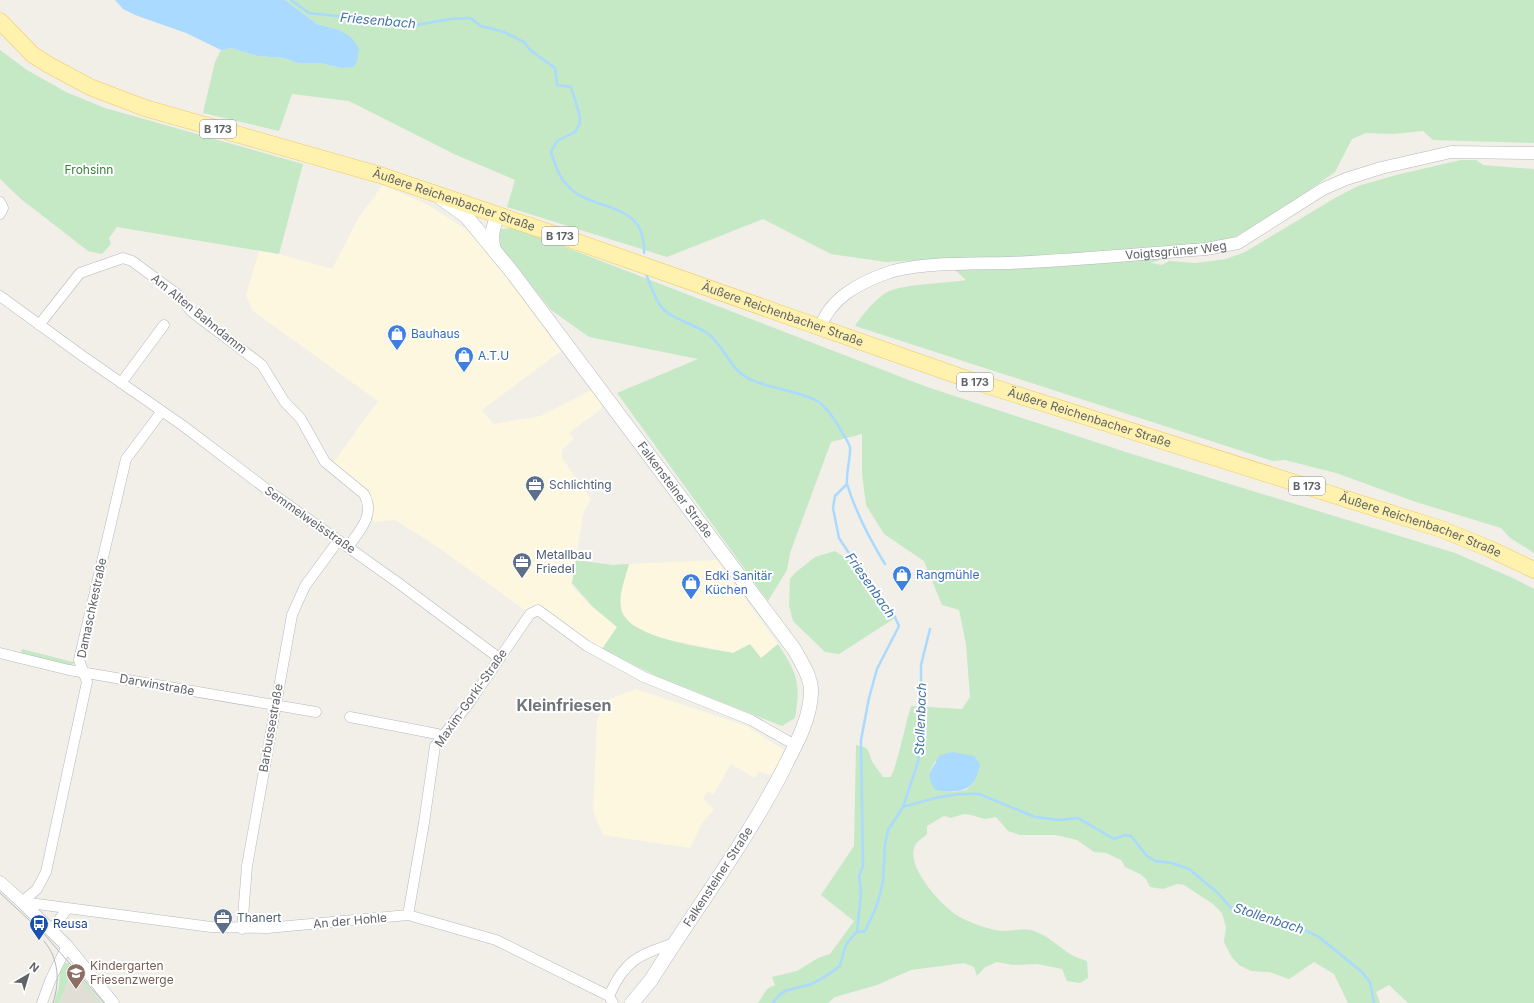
<svg xmlns="http://www.w3.org/2000/svg" width="1534" height="1003" viewBox="0 0 1534 1003" font-family="Inter,sans-serif">
  <style>
    .commercial { fill: #fef7e0 }
    .education { fill: #e1ded6 }
    .green { fill: #c5e8c5; fill-rule: evenodd }
    .water { fill: #aadaff }
    .lines { fill: none; stroke-linecap: round; stroke-linejoin: round }
    .stream { stroke: #aadaff; stroke-width: 2.5 }
    .minor-casing { stroke: #b5b8bc; stroke-width: 11 }
    .tertiary-casing { stroke: #b5b8bc; stroke-width: 13 }
    .secondary-casing { stroke: #b6babf; stroke-width: 15 }
    .primary-casing { stroke: #f2c960; stroke-width: 17 }
    .minor { stroke: #fff; stroke-width: 10 }
    .tertiary { stroke: #fff; stroke-width: 12 }
    .secondary { stroke: #fff; stroke-width: 14 }
    .primary { stroke: #fff2af; stroke-width: 16 }
    .tram { stroke: #b6b7b8; stroke-width: 1 }
    .labels { text-anchor: middle; stroke-width: 4; stroke-linejoin: round; paint-order: stroke }
    .shield { fill: #fff; stroke: #8f9295; stroke-width: 1 }
    .shield-label { font-size: 11px; font-weight: bold; fill: #5f6368 }
    .park-label { font-size: 12px; fill: #348238; stroke: #fff }
    .street-label { font-size: 12px; fill: #5f6368; stroke: #fff }
    .shop-label { font-size: 12px; fill: #366cbe; stroke: #fff; text-anchor: start }
    .service-label { font-size: 12px; fill: #4e5e75; stroke: #fff; text-anchor: start }
    .transit-label { font-size: 12px; fill: #164399; stroke: #fff; text-anchor: start }
    .education-label { font-size: 12px; fill: #785e54; stroke: #fff; text-anchor: start }
    .water-label { font-size: 13px; font-style: italic; fill: #4174aa; stroke: #fff }
    .district-label { font-size: 16px; font-weight: bold; fill: #70757a; stroke: #fff }
  </style>
  <rect width="100%" height="100%" fill="#f1efe8"/>
  <path class="commercial" d="M 383,185 L 428,205 L 467,230 L 489,254 L 548,331 L 550,337 L 561,351 L 482,410 L 493,424 L 541,416 L 591,390 L 602,405 L 601,409 L 569,433 L 574,439 L 562,450 L 562,458 L 591,499 L 584,511 L 571,585 L 592,607 L 617,627 L 602,649 L 589,643 L 537,606 L 525,610 L 432,543 L 395,520 L 373,522 L 374,503 L 368,494 L 331,466 L 378,401 L 253,311 L 246,295 L 259,251 L 279,254 L 332,269 L 359,217 Z
    M 717,560 L 778,644 L 761,658 L 750,644 L 733,653 L 657,637 L 631,624 L 622,612 L 620,596 L 629,564 Z
    M 636,689 L 746,726 L 784,750 L 775,773 L 770,775 L 759,771 L 755,778 L 731,764 L 713,795 L 708,791 L 703,799 L 714,809 L 701,825 L 690,848 L 603,835 L 593,812 L 597,721 L 605,701 Z"/>
  <path class="education" d="M 75,975 L 100,1003 L 59,1003 L 70,977 Z"/>
  <path class="green" d="M 285,0 L 1534,0 L 1534,143 L 1433,140 L 1423,131 L 1394,134 L 1366,133 L 1352,139 L 1335,172 L 1268,218 L 1234,237 L 1193,248 L 1151,263 L 1162,265 L 1169,261 L 1196,263 L 1226,259 L 1245,252 L 1335,198 L 1358,186 L 1396,175 L 1461,160 L 1476,160 L 1483,165 L 1494,166 L 1534,169 L 1534,553 L 1509,537 L 1501,528 L 1416,502 L 1336,473 L 1285,460 L 1273,461 L 855,326 C 862,315 873,302 884,294 C 899,283 947,284 966,280 L 943,259 L 886,262 L 831,254 L 763,219 L 667,257 L 507,207 L 515,180 L 454,154 L 349,101 L 292,94 L 279,131 L 203,113 L 215,62 L 221,50 L 231,48 L 257,56 L 283,58 L 298,63 L 320,63 L 341,68 L 339,30 L 317,24 Z
    M 0,50 L 27,70 L 66,92 L 105,108 L 303,164 L 279,254 L 117,227 L 109,238 L 111,244 L 102,254 L 88,251 L 21,199 L 0,179 Z
    M 512,228 L 526,232 L 927,387 L 1132,454 L 1455,553 L 1515,579 L 1534,589 L 1534,1003 L 1408,1003 L 1389,985 L 1376,992 L 1380,1003 L 1348,1003 L 1334,974 L 1314,962 L 1289,979 L 1269,972 L 1251,971 L 1239,965 L 1231,956 L 1224,942 L 1226,927 L 1222,913 L 1213,904 L 1184,885 L 1177,884 L 1163,889 L 1150,887 L 1146,879 L 1140,874 L 1125,867 L 1121,860 L 1106,853 L 1094,852 L 1077,840 L 1056,835 L 1020,835 L 1008,831 L 996,817 L 985,819 L 971,815 L 964,814 L 951,818 L 944,816 L 927,826 L 927,834 C 924,837 918,841 916,844 C 903,864 940,904 955,914 C 965,921 982,927 995,930 C 1007,933 1021,927 1034,931 C 1048,936 1058,946 1070,954 C 1075,957 1081,959 1087,961 L 1088,978 L 1080,983 L 1067,981 L 1062,969 L 1037,964 L 1013,965 L 997,962 L 985,967 L 977,976 L 974,967 L 964,963 L 911,970 L 877,985 L 835,997 L 828,1003 L 758,1003 L 767,989 L 775,985 L 772,977 L 797,971 L 818,958 L 830,954 L 854,921 L 821,895 L 854,846 L 856,745 C 872,748 867,751 873,763 C 876,768 880,772 883,777 L 891,777 C 900,755 904,729 911,706 L 962,709 L 970,697 L 966,644 L 959,610 L 942,605 L 924,561 L 884,534 L 866,505 L 862,474 L 862,434 L 831,442 L 790,553 L 787,570 L 768,601 L 617,393 L 698,359 L 589,337 L 551,310 L 499,245 L 497,237 L 501,229 ZM 935,761 L 973,783 L 966,790 L 953,792 L 929,774 Z
    M 835,551 L 859,567 L 869,583 L 878,604 L 895,618 L 839,654 L 825,652 L 793,621 L 789,605 L 790,579 L 795,573 L 815,557 Z
    M 576,560 L 613,565 L 629,564 C 625,579 617,597 622,612 C 632,639 708,648 733,653 L 750,644 L 761,658 L 778,644 C 797,673 801,683 795,718 L 782,726 L 658,677 L 602,649 L 617,627 L 592,606 L 572,583 Z
    M 22,649 L 73,662 L 76,659 L 72,666 L 21,653 Z
    M 66,963 L 68,963 L 102,1003 L 100,1003 L 75,975 L 70,977 L 59,1003 L 54,1003 L 59,986 L 60,968 Z"/>
  <path class="water" d="M 115,0 L 285,0 L 317,24 L 339,30 L 351,37 L 359,48 L 357,61 L 354,67 L 341,68 L 320,63 L 298,63 L 283,58 L 257,56 L 231,48 L 221,50 L 186,33 L 135,15 L 123,9 Z
    M 952,752 L 974,756 L 980,764 C 975,793 960,793 935,790 L 931,783 L 929,774 L 940,755 Z"/>
  <g class="lines">
    <path class="stream" d="M 291,0 L 309,13 L 416,25 L 451,19 L 470,18 L 481,26 L 504,32 L 524,42 L 530,50 L 555,68 L 557,85 L 571,87 L 579,113 L 580,123 L 575,132 L 557,141 L 551,152 C 555,163 558,176 567,185 C 592,214 646,198 644,253
      M 646,274 C 650,284 654,296 660,305 C 668,318 694,324 707,333 C 725,345 729,370 750,379 C 769,389 801,391 817,401 C 827,407 834,418 840,429 C 843,434 848,441 850,447 C 851,457 846,471 847,484 L 835,496 L 833,508 L 839,538 L 881,602 L 894,615 L 899,626 L 877,669 L 869,698 L 861,740 L 863,866 L 859,876 L 861,893 L 857,932 C 843,945 845,949 840,966 C 831,973 821,980 811,984 C 794,990 784,986 773,1003
      M 847,484 C 856,513 869,538 885,564
      M 903,807 C 927,800 953,792 979,794 L 1035,817 L 1059,820 L 1078,818 L 1114,839 L 1125,835 L 1131,836 L 1147,856 L 1155,861 L 1172,863 L 1189,869 L 1218,893 L 1231,908 L 1291,923 L 1319,937 L 1362,972 L 1370,982 L 1374,1003
      M 857,932 L 865,931 L 875,910 L 879,898 L 883,881 L 885,845 L 888,830 L 903,807 L 918,762 L 921,741 L 921,665 L 930,629"/>
    <g class="minor-casing">
      <path id="minor" d="M 0,202 L 3,208 L 0,214
        M 0,296 L 84,357 L 182,425 L 273,494 L 397,582 L 499,658
        M 39,325 L 80,273 L 123,258 L 132,261 L 177,294 L 192,312 L 262,365 L 284,401 L 301,419 L 325,462 L 364,494 C 376,515 359,531 348,547
        M 121,383 L 164,325
        M 0,653 L 69,670 L 316,712
        M 350,717 L 437,734 L 441,737
        M 22,902 L 211,927 L 267,928 L 408,915 L 496,940 L 609,996 L 613,1003
        M 22,902 L 37,889 L 46,872 L 87,682 L 79,660 L 126,459 L 162,411
        M 408,915 L 424,823 L 435,746 L 469,703 L 530,614 L 538,610 L 587,646 L 644,677 L 751,720 L 795,745
        M 242,929 L 247,866 L 292,615 L 305,586 L 338,541
        M 51,930 L 68,908
        M 609,996 C 624,961 639,954 675,943
        M 42,1003 L 50,981 L 67,946"/>
    </g>
    <g class="tertiary-casing">
      <g id="tertiary">
        <path id="s1" d="M 820,328 C 830,298 859,283 887,273 C 918,262 976,264 1010,263 C 1076,260 1141,254 1206,249 L 1238,243 L 1323,189 L 1346,179 L 1381,168 L 1451,152 L 1534,153"/>
        <path d="M 0,882 L 22,902 L 67,946 L 113,1003"/>
      </g>
    </g>
    <g class="secondary-casing">
      <g id="secondary">
        <path id="s2" d="M 442,199 L 466,216 L 512,272 L 794,649 C 801,662 812,678 811,693 C 810,719 797,742 786,764 C 748,840 696,908 651,980 L 632,1003"/>
        <path d="M 494,250 C 490,236 493,228 498,214"/>
      </g>
    </g>
    <g class="primary-casing">
      <g id="primary">
        <path id="s3" d="M 0,21 L 33,55 L 49,65 L 90,87 L 145,108 L 380,175 L 566,238 L 967,379 L 1441,529 L 1490,549 L 1534,570"/>
      </g>
    </g>
    <use href="#minor" class="minor"/>
    <use href="#tertiary" class="tertiary"/>
    <use href="#secondary" class="secondary"/>
    <use href="#primary" class="primary"/>
    <path class="tram" d="M 0,893 L 44,934 L 104,1003
      M 44,941 C 59,959 60,981 53,1003"/>
  </g>
  <defs>
    <g id="shop-pin" transform="scale(1)"><path d="M0 17L-7.5 6A9.5 9.5 0 1 1 7.5 6Z" fill="#3f7fe0" stroke="#fff"/><path d="M-5-2.5h2.3a2.7 3.5 0 0 1 5.4 0H5L5.5 6h-11ZM-1.5-2.5h3a1.5 2.3 0 0 0-3 0Z" fill="#fff"/></g>
    <g id="office-pin" transform="scale(1)"><path d="M0 17L-7.5 6A9.5 9.5 0 1 1 7.5 6Z" fill="#5c6f8a" stroke="#fff"/><path d="M-6-3h4V-5.5h4V-3h4V5H-6ZM-1-4.5V-3h2v-1.5ZM-6 0V1H6V0Z" fill="#fff"/></g>
    <g id="bus-pin" transform="scale(1)"><path d="M0 17L-7.5 6A9.5 9.5 0 1 1 7.5 6Z" fill="#1a4fb4" stroke="#fff"/><path d="M-5-6H5V4H4V6H2V4H-2V6H-4V4H-5ZM-3.5-4V0h7V-4ZM-3.5 1.2v1.5H-2V1.2ZM2 1.2v1.5H3.5V1.2Z" fill="#fff"/></g>
    <g id="school-pin" transform="scale(1)"><path d="M0 17L-7.5 6A9.5 9.5 0 1 1 7.5 6Z" fill="#8d6e63" stroke="#fff"/><path d="M0-5L7-2L0 1L-7-2ZM-4 1L0 2.5L4 1V4Q0 6-4 4Z" fill="#fff"/></g>
  </defs>
  <g fill-rule="evenodd">
    <use href="#shop-pin" x="397" y="334"/>
    <use href="#shop-pin" x="464" y="356"/>
    <use href="#office-pin" x="535" y="485"/>
    <use href="#office-pin" x="522" y="562"/>
    <use href="#shop-pin" x="902" y="575"/>
    <use href="#shop-pin" x="691" y="583"/>
    <use href="#office-pin" x="223" y="918"/>
    <use href="#bus-pin" x="39" y="924"/>
    <use href="#school-pin" x="76" y="973"/>
  </g>
  <g class="labels">
    <g class="shield">
      <rect x="200" y="120" width="36" height="18" rx="3"/>
      <rect x="542" y="227" width="36" height="18" rx="3"/>
      <rect x="957" y="373" width="36" height="18" rx="3"/>
      <rect x="1289" y="477" width="36" height="18" rx="3"/>
    </g>
    <g class="shield-label">
      <text x="218" y="133">B 173</text>
      <text x="560" y="240">B 173</text>
      <text x="975" y="386">B 173</text>
      <text x="1307" y="490">B 173</text>
    </g>
    <g class="park-label">
      <text x="89" y="174">Frohsinn</text>
    </g>
    <g class="street-label">
      <text dy="4" stroke="none"><textPath href="#s3" startOffset="494">Äußere Reichenbacher Straße</textPath></text>
      <text dy="4" stroke="none"><textPath href="#s1" startOffset="380">Voigtsgrüner Weg</textPath></text>
      <text transform="translate(199 314) rotate(39)" y="4">Am Alten Bahndamm</text>
      <text dy="4" stroke="none"><textPath href="#s3" startOffset="842">Äußere Reichenbacher Straße</textPath></text>
      <text dy="4" stroke="none"><textPath href="#s3" startOffset="1166">Äußere Reichenbacher Straße</textPath></text>
      <text dy="4" stroke="none"><textPath href="#s2" startOffset="374">Falkensteiner Straße</textPath></text>
      <text transform="translate(310 520) rotate(35)" y="4">Semmelweisstraße</text>
      <text dy="4" stroke="none"><textPath href="#s3" startOffset="1514">Äußere Reichenbacher Straße</textPath></text>
      <text transform="translate(92 608) rotate(-78)" y="4">Damaschkestraße</text>
      <text transform="translate(157 685) rotate(10)" y="4">Darwinstraße</text>
      <text transform="translate(471 698) rotate(-55)" y="4">Maxim-Gorki-Straße</text>
      <text transform="translate(271 728) rotate(-80)" y="4">Barbussestraße</text>
      <text transform="translate(718 877) rotate(-57)" y="4">Falkensteiner Straße</text>
      <text transform="translate(350 921) rotate(-5)" y="4">An der Hohle</text>
    </g>
    <g class="shop-label">
      <text x="411" y="338">Bauhaus</text>
      <text x="478" y="360">A.T.U</text>
      <text x="916" y="579">Rangmühle</text>
      <text x="705" y="580">Edki Sanitär<tspan x="705" dy="14">Küchen</tspan></text>
    </g>
    <g class="service-label">
      <text x="549" y="489">Schlichting</text>
      <text x="536" y="559">Metallbau<tspan x="536" dy="14">Friedel</tspan></text>
      <text x="237" y="922">Thanert</text>
    </g>
    <g class="transit-label">
      <text x="53" y="928">Reusa</text>
    </g>
    <g class="education-label">
      <text x="90" y="970">Kindergarten<tspan x="90" dy="14">Friesenzwerge</tspan></text>
    </g>
    <g class="water-label">
      <text transform="translate(378 20) rotate(5)" y="5">Friesenbach</text>
      <text transform="translate(871 585) rotate(55)" y="5">Friesenbach</text>
      <text transform="translate(920 719) rotate(-88)" y="5">Stollenbach</text>
      <text transform="translate(1269 918) rotate(18)" y="5">Stollenbach</text>
    </g>
    <g class="district-label">
      <text x="564" y="711">Kleinfriesen</text>
    </g>
  </g>
  <g transform="translate(28 975) rotate(38)" stroke="#ffffff" stroke-width="3" paint-order="stroke">
  <path d="M0-3L7 15L0 10L-7 15Z" fill="#5f6368"/>
  <text y="-6" font-size="11" font-weight="bold" text-anchor="middle" fill="#5f6368">N</text>
  </g>
</svg>
